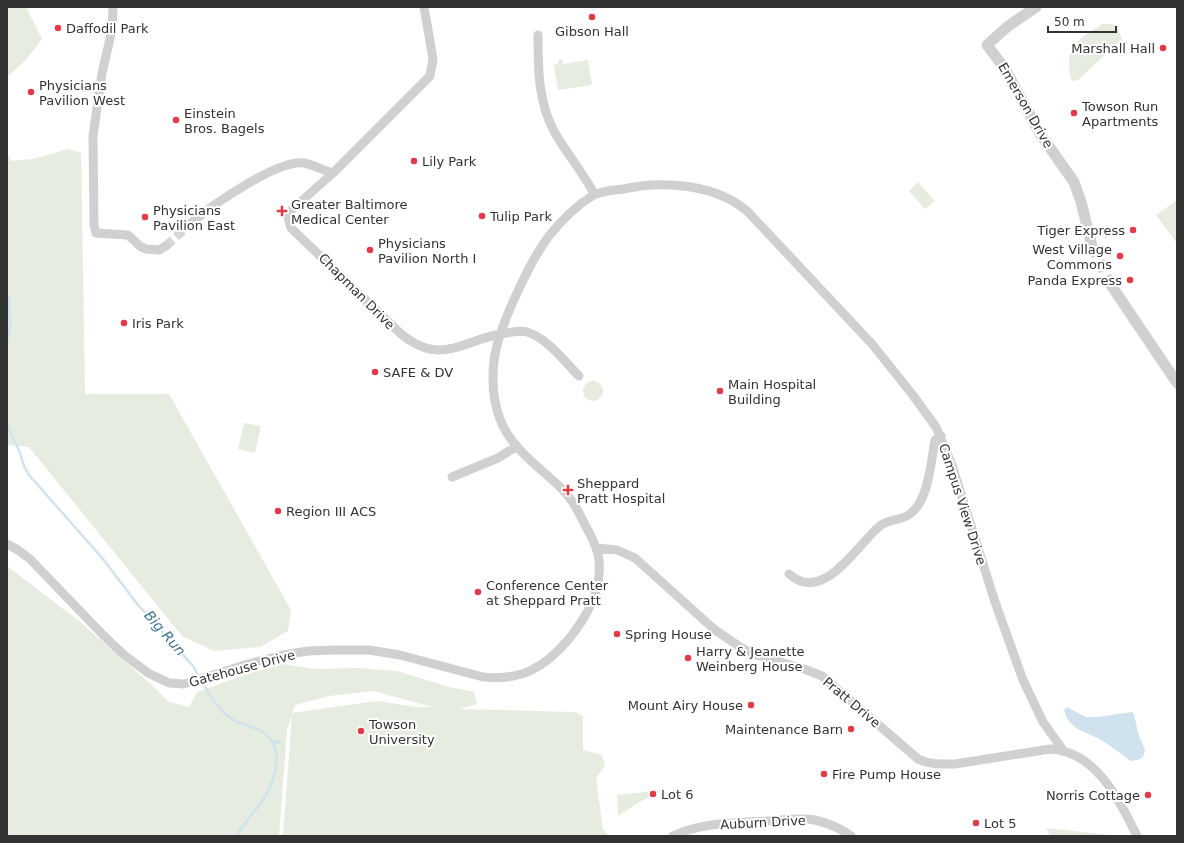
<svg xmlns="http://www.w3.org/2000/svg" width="1184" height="843" viewBox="0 0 1184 843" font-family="'DejaVu Sans',sans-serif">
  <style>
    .green { fill: #e6ecdf; fill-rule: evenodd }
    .water { fill: #cfe2ee }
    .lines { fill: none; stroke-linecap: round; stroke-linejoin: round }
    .stream { stroke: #cfe2ee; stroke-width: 2.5 }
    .minor-tunnel { stroke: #d6d6d6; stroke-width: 9; stroke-dasharray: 9 4.5; stroke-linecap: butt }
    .tertiary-tunnel { stroke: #d6d6d6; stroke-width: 11; stroke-dasharray: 11 5.5; stroke-linecap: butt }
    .minor { stroke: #d0d0d0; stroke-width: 9 }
    .tertiary { stroke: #d0d0d0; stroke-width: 11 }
    .poi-dot { fill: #e63946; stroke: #fff; stroke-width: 1.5 }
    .labels { text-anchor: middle; stroke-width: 4; stroke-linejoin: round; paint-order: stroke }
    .poi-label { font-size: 13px; fill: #333; stroke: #fff; text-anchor: start }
    .street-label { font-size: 13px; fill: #333; stroke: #fff }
    .water-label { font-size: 14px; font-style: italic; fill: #3f7597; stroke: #fff }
  </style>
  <rect width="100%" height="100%" fill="#fff"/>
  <path class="green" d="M 7,7 L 26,7 L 42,39 L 25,61 L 7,77 Z
    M 1102,24 L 1113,24 L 1119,31 L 1122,39 L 1078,80 L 1072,81 C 1062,47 1077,41 1102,24 Z
    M 562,59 L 563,64 L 588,60 L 592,85 L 558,90 L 554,65 L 558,64 L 558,60 Z
    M 68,149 L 81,153 L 85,394 L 169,394 L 291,610 L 288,631 L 260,647 L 214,651 L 182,636 L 29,447 L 7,445 L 7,154 L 11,161 L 33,159 Z
    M 918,182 L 935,201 L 925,209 L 909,191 Z
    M 1177,200 L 1177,242 L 1176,242 L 1156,215 Z
    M583 391a10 10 0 1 1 20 0a10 10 0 1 1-20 0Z
    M 244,423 L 261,426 L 255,453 L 238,449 Z
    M 7,566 L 79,621 L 155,688 L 169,702 L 189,707 L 197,692 L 251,673 L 283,664 L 314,669 L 357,668 L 397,671 L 449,687 L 474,692 L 477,704 L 459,709 L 575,712 L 583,716 L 583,750 L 602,755 L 605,766 L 596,778 L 603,829 L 609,836 L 283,836 L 292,715 L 287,730 L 279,836 L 7,836 ZM 374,691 L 432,707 L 416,707 L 377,701 L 292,713 L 295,705 L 329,696 Z
    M 662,790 L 636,804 L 618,816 L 617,795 Z
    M 1046,828 L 1119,836 L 1050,836 Z"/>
  <path class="water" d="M 1067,707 L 1086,717 L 1098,717 L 1132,712 L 1134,714 L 1138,733 L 1145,750 L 1143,757 L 1138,760 L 1131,761 C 1121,754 1111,746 1101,740 C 1084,730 1070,731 1064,710 Z"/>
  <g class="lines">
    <path class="stream" d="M 7,295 L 9,299 L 10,326 L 7,342
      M 7,424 L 20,453 L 24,466 L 29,475 L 103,559 L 138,605 L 193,666 L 199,677
      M 202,681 C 209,694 217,708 229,717 C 239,725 253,726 263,732 C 279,743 279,763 273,779 C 268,795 257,808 247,821 C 243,827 240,829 237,836
      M 273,741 L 280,743"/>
    <path class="minor-tunnel" d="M 166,246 L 191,223"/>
    <path class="tertiary-tunnel" d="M 1092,246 L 1109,282"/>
    <path class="minor" d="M 113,7 L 112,30 L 102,73 L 93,136 L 94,225 L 96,233 L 128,235 L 141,247 L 146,249 L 159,250 L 166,246
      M 424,7 L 433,59 L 430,76 L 333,173 L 287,214 L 291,228 L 400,333 C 442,368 462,339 506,333 C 513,332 521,330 527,332 C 546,337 565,362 579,376
      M 538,35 C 538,68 538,103 555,133 C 567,154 583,172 594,194
      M 191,223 C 211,206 278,159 304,163 C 313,165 323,170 333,173
      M 452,477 L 498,458 L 517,446
      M 7,544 L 18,550 L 30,559 L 104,636 L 123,654 L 148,673 L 169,683 L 184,684 L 248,664 L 283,655 L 308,651 L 335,650 L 369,650 L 400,655 L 483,677 C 521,681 544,668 568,640 C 586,618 602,590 599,561 C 598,548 591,536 585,525 C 579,512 572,499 562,489 C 540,467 511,449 500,419 C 493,401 492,379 494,361 C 497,330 530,261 549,236 C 561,221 576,206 592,196 C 600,191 614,190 623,189 C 663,180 718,184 749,213 L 872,344 L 912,394 L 936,427 L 952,465 L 995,602 L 1023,680 L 1043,722 L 1063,750
      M 597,548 L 617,550 L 635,558 L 715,630 L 740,647 L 753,654 L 804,669 L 822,676 L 918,759 C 930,765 942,764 955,764 L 1050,749 C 1096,751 1119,800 1137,836
      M 789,574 C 824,605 857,544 881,525 C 890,519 902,520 910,514 C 929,500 931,461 935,440 L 941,436
      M 673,836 C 702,822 737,823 769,821 C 784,820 800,817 815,820 C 828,823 840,828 851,836"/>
    <path class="tertiary" d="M 1036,7 L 1007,27 L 987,45 L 1005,69 L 1041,135 L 1074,182 L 1081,202 L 1092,246
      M 1109,282 L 1177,383"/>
  </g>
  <g class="poi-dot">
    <circle cx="592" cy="17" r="4"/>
    <circle cx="58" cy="28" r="4"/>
    <circle cx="1163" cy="48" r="4"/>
    <circle cx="31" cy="92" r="4"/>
    <circle cx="1074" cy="113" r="4"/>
    <circle cx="176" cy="120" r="4"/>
    <circle cx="414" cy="161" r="4"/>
    <path d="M280 205h4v4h4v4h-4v4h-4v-4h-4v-4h4z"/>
    <circle cx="482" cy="216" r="4"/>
    <circle cx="145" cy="217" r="4"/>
    <circle cx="1133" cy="230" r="4"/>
    <circle cx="370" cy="250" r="4"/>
    <circle cx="1120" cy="256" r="4"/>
    <circle cx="1130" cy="280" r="4"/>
    <circle cx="124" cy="323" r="4"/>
    <circle cx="375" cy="372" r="4"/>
    <circle cx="720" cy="391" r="4"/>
    <path d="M566 484h4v4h4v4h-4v4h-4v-4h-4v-4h4z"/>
    <circle cx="278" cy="511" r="4"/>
    <circle cx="478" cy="592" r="4"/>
    <circle cx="617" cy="634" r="4"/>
    <circle cx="688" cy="658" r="4"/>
    <circle cx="751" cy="705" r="4"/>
    <circle cx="851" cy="729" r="4"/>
    <circle cx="361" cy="731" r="4"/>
    <circle cx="824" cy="774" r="4"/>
    <circle cx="653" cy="794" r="4"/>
    <circle cx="1148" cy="795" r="4"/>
    <circle cx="976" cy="823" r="4"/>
  </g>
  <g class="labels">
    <g class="poi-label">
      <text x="66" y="33">Daffodil Park</text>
      <text x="592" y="36" text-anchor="middle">Gibson Hall</text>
      <text x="1155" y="53" text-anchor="end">Marshall Hall</text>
      <text x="39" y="90">Physicians<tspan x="39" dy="15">Pavilion West</tspan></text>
      <text x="1082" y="111">Towson Run<tspan x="1082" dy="15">Apartments</tspan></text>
      <text x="184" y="118">Einstein<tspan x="184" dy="15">Bros. Bagels</tspan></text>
      <text x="422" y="166">Lily Park</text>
      <text x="291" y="209">Greater Baltimore<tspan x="291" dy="15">Medical Center</tspan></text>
      <text x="153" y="215">Physicians<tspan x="153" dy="15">Pavilion East</tspan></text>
      <text x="490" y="221">Tulip Park</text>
      <text x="1125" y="235" text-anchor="end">Tiger Express</text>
      <text x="378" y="248">Physicians<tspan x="378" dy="15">Pavilion North I</tspan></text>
      <text x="1112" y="254" text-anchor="end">West Village<tspan x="1112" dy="15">Commons</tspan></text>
      <text x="1122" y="285" text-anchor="end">Panda Express</text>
      <text x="132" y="328">Iris Park</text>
      <text x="383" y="377">SAFE &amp; DV</text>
      <text x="728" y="389">Main Hospital<tspan x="728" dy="15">Building</tspan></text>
      <text x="577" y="488">Sheppard<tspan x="577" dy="15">Pratt Hospital</tspan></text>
      <text x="286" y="516">Region III ACS</text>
      <text x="486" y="590">Conference Center<tspan x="486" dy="15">at Sheppard Pratt</tspan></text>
      <text x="625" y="639">Spring House</text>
      <text x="696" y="656">Harry &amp; Jeanette<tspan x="696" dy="15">Weinberg House</tspan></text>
      <text x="743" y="710" text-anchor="end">Mount Airy House</text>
      <text x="369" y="729">Towson<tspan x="369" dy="15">University</tspan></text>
      <text x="843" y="734" text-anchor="end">Maintenance Barn</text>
      <text x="832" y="779">Fire Pump House</text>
      <text x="661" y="799">Lot 6</text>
      <text x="1140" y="800" text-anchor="end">Norris Cottage</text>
      <text x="984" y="828">Lot 5</text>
    </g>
    <g class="street-label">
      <text transform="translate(1026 105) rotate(60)" y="5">Emerson Drive</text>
      <text transform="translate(357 291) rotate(45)" y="5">Chapman Drive</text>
      <text transform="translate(963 504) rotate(72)" y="5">Campus View Drive</text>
      <text transform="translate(242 668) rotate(-15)" y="5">Gatehouse Drive</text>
      <text transform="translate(852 702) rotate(40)" y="5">Pratt Drive</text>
      <text transform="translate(763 822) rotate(-3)" y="5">Auburn Drive</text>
    </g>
    <g class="water-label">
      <text transform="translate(165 633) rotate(49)" y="5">Big Run</text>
    </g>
  </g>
  <rect width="1184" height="843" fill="none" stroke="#333333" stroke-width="16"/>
  <path d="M1048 26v6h68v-6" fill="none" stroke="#333333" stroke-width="2"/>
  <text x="1054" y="26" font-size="12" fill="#333333" stroke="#ffffff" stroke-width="3" paint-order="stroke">50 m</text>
</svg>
